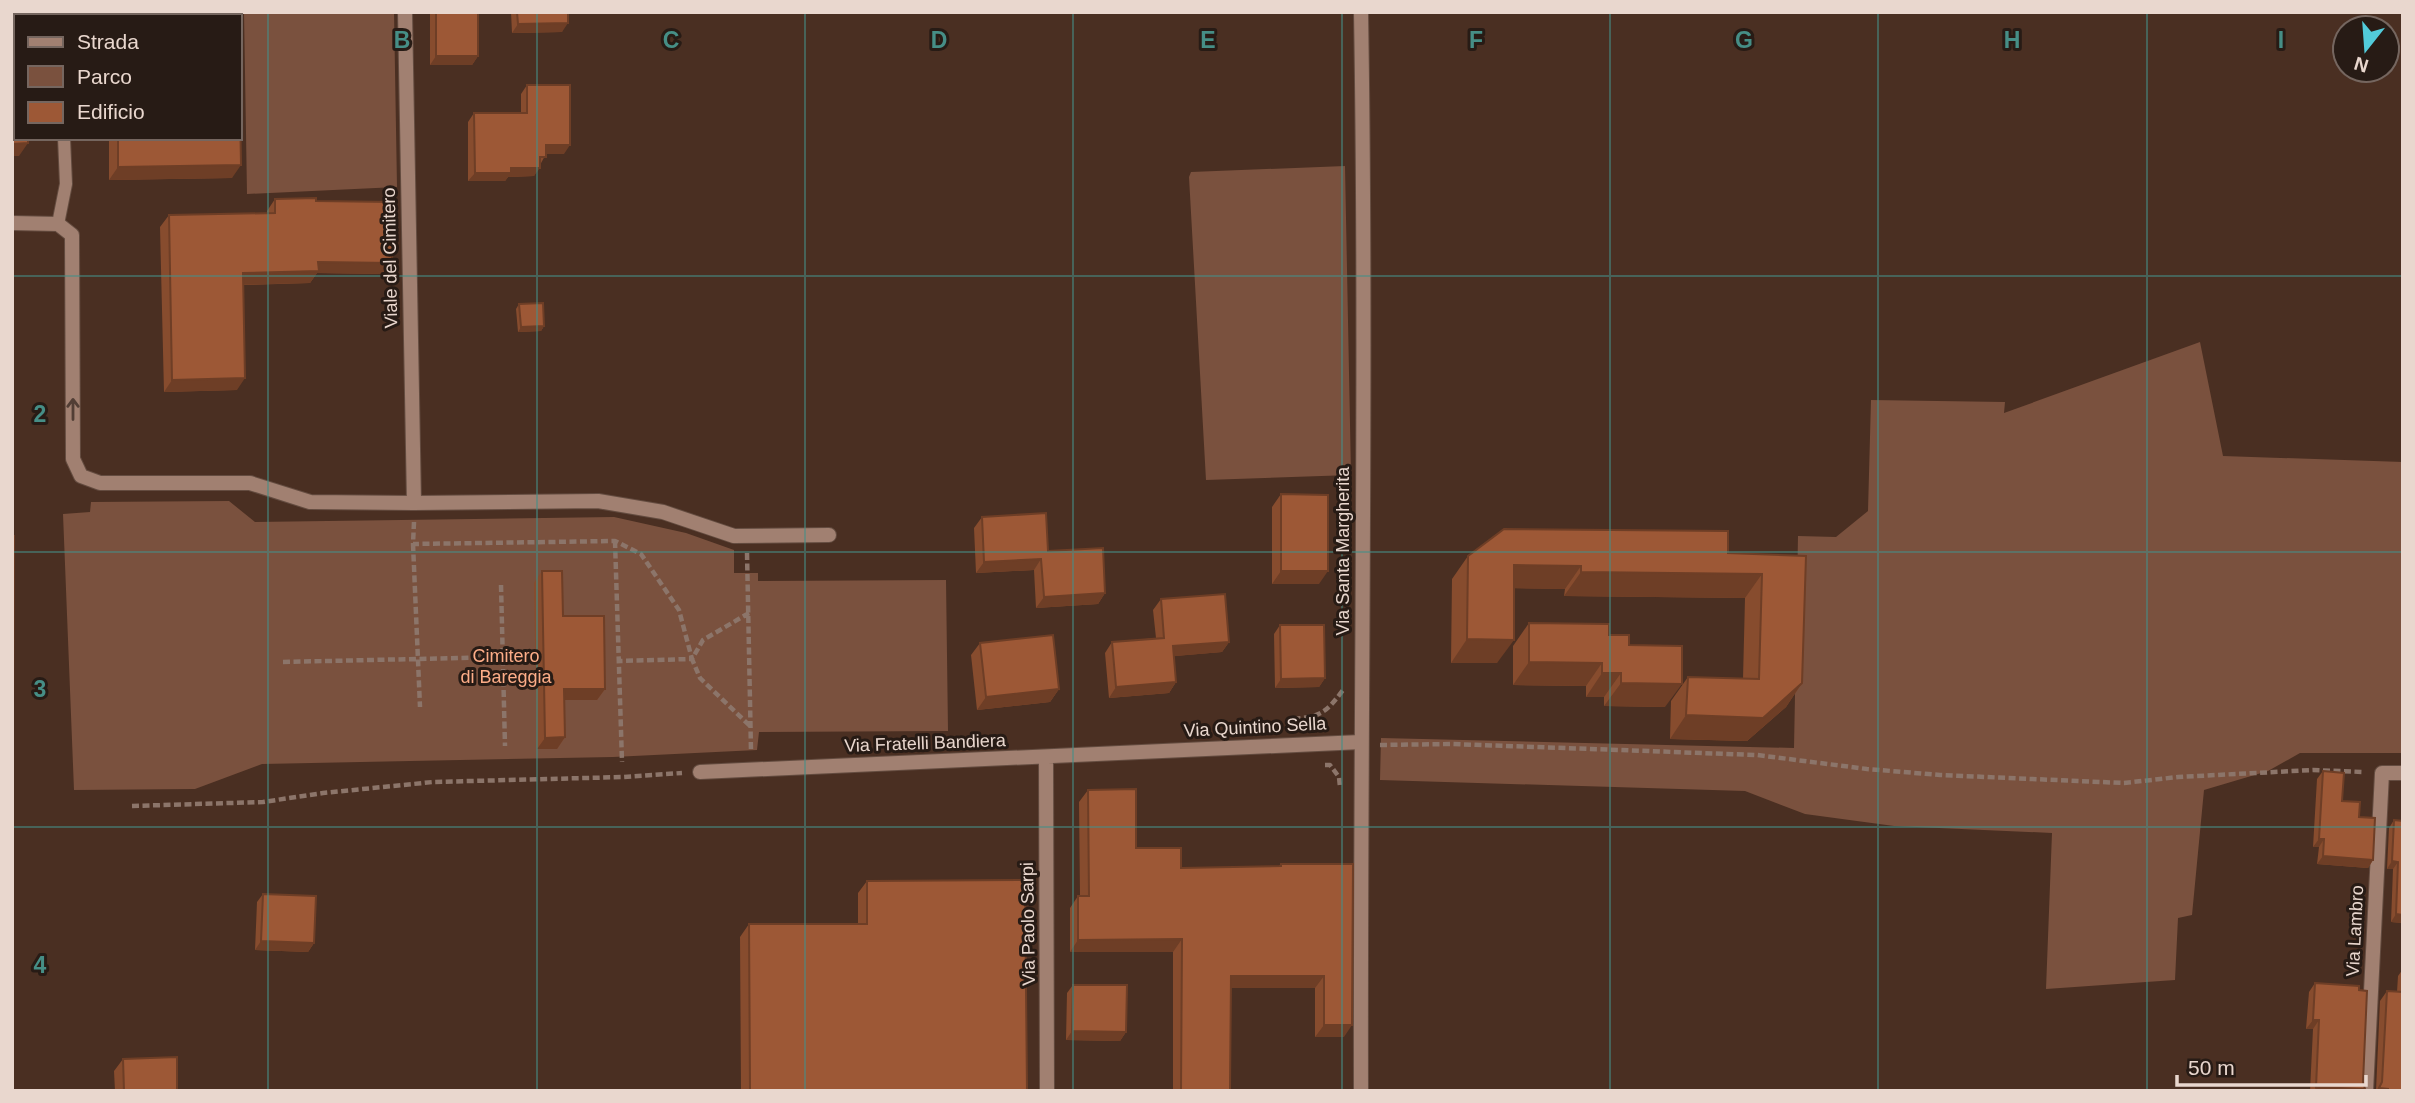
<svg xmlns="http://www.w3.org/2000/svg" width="2415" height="1103" viewBox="0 0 2415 1103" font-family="Arial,sans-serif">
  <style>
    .green { fill: #7a513e }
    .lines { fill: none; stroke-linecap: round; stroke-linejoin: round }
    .service-casing { stroke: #644c40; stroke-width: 14 }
    .minor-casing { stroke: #644c40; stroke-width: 16 }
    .tertiary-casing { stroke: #644c40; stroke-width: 16 }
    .path { stroke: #8c756a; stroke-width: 4.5; stroke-dasharray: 7 3.5; stroke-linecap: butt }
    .service { stroke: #a18071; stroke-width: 12 }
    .minor { stroke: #a18071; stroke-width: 14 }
    .tertiary { stroke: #a18071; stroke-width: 14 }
    .wall { fill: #874c2e }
    .shaded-wall { fill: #6e3e26 }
    .building { fill: #9d5836; stroke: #6e3e26; stroke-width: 2 }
    .oneway { stroke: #523e35 }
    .grid { fill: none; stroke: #468e86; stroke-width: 2; stroke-opacity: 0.55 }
    .labels { text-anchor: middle; stroke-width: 6; stroke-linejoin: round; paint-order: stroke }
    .street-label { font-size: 18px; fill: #e9d7ce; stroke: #271b15 }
    .park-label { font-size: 18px; fill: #fdad88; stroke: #271b15 }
    .grid-label { font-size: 23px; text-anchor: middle; font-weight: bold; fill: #468e86; stroke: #271b15; stroke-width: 6; stroke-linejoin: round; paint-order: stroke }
  </style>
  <rect width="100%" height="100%" fill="#4a2f22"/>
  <path class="green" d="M 244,12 L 394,12 L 397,187 L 247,194 Z
    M 1345,166 L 1351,475 L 1206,480 L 1189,177 L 1191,172 Z
    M 2200,342 L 2223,456 L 2403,462 L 2403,753 L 2300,753 L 2268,771 L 2204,790 L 2192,915 L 2178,918 L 2175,980 L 2046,989 L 2052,833 L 1894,826 L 1805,814 L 1745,791 L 1380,780 L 1381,738 L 1794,748 L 1798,536 L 1836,537 L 1868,511 L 1871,400 L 2005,402 L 2004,413 Z
    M 229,501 L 255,522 L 614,517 L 686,533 L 734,550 L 734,573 L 758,573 L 758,581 L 946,580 L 948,731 L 759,732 L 757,750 L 613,757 L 262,764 L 195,789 L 74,790 L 63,514 L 90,512 L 91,502 Z"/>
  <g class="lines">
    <g class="service-casing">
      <path id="service" d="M 61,16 L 61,12
        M 58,224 L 66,184 L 64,138"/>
    </g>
    <g class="minor-casing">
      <path id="minor" d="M 405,12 L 414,503
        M 12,223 L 58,224 L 72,235 L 73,459 L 81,476 L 100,483 L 250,483 L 310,502 L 414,503 L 598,501 L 663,512 L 734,536 L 829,535
        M 1046,757 L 1047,1091
        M 700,772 L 1361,742
        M 2366,1091 L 2382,773 L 2403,773"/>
    </g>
    <g class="tertiary-casing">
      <path id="tertiary" d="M 1361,1091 C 1360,731 1367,372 1361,12"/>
    </g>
    <path class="path" d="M 414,522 L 413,544 L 615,541 L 641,554 L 679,610 L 692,659 L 619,661
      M 615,541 L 622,762
      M 413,544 L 420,707
      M 747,553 L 751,751
      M 501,585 L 505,746
      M 749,613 L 703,640 L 692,659 L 700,678 L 750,726
      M 283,662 L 503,657
      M 1292,728 L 1292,719 C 1320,717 1326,713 1343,690
      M 1380,745 L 1452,744 L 1757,755 L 1867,769 L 1940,775 L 2124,783 L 2178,777 L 2313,770 L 2364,772
      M 1325,765 L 1330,765 L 1339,777 L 1340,787
      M 132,806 L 263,802 L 323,793 L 433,782 L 624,777 L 682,773"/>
    <use href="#service" class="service"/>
    <use href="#minor" class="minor"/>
    <use href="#tertiary" class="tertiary"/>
  </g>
  <path class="wall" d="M 430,12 L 478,12 L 478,56 L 472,65 L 430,65 Z
    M 511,12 L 568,12 L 562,32 L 512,33 Z
    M 527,85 L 564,154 L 546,154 L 534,176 L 508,177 L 505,181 L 468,181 L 468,122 L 474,113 L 521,113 L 521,94 Z
    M 109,138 L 240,138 L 232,178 L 109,180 Z
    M 275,199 L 316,201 L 392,263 L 384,274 L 317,273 L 310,283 L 244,285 L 237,390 L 164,392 L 160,227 L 169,215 L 267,214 L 267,211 Z
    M 519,304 L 544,326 L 541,331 L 518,332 L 516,309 Z
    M 1281,494 L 1319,584 L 1272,584 L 1272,507 Z
    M 982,517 L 1048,551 L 1105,593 L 1098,604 L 1036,608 L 1034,570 L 976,573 L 974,528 Z
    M 1728,553 L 1806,556 L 1802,683 L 1786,707 L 1747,741 L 1670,739 L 1671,701 L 1688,677 L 1743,679 L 1745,598 L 1564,596 L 1565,589 L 1514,588 L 1497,663 L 1451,663 L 1452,579 L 1468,556 Z
    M 542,571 L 563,616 L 605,689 L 597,700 L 564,700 L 565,737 L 557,749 L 537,749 L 534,583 Z
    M 1161,599 L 1229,642 L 1222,652 L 1174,656 L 1176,682 L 1169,693 L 1109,698 L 1105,653 L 1112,642 L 1156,638 L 1153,610 Z
    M 1529,623 L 1629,645 L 1665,707 L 1604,706 L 1604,697 L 1586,697 L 1586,686 L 1513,685 L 1513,646 Z
    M 1280,625 L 1325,678 L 1319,687 L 1275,688 L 1274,634 Z
    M 980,643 L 1059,689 L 1050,702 L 977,710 L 971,655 Z
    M 2323,771 L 2342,801 L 2359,817 L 2373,860 L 2368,868 L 2317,864 L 2319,847 L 2313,847 L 2317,779 Z
    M 1088,790 L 1136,848 L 1181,868 L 1279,866 L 1281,864 L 1353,864 L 1344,1037 L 1315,1037 L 1315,988 L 1231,988 L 1230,1091 L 1173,1091 L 1173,952 L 1070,952 L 1070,908 L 1078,896 L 1080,896 L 1079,802 Z
    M 2394,820 L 2403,821 L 2403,923 L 2391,922 L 2393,869 L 2387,869 L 2389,828 Z
    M 867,881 L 1027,1091 L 741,1091 L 740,937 L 749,924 L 858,924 L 858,893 Z
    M 263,894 L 314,943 L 308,952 L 255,950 L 257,902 Z
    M 2403,969 L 2403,1091 L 2376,1091 L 2380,1001 L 2387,991 L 2397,992 L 2398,976 Z
    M 2315,983 L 2363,1082 L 2364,1091 L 2310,1091 L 2313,1029 L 2306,1029 L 2309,992 Z
    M 1073,985 L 1126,1032 L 1120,1041 L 1066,1040 L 1067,993 Z
    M 123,1059 L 177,1091 L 115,1091 L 114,1071 Z"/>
  <path class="shaded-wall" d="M 568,23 L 562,32 L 512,33 L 518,24 Z
    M 436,56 L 478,56 L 472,65 L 430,65 Z
    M 28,143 L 19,156 L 12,156 L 12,144 Z
    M 546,145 L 570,145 L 564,154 L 539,154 Z
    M 241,165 L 232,178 L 109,180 L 118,167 Z
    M 511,168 L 540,168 L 534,176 L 508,177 L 505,181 L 468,181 L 475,173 Z
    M 318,262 L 392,263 L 384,274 L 317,273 L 310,283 L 235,285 L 243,273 Z
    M 544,326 L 541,331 L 518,332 L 521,327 Z
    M 245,378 L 237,390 L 164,392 L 172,380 Z
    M 1041,559 L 1034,570 L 976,573 L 984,562 Z
    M 1514,565 L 1581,566 L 1565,589 L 1498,588 Z
    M 1281,571 L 1328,571 L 1319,584 L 1272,584 Z
    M 1581,572 L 1762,574 L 1745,598 L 1564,596 Z
    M 1105,593 L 1098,604 L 1036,608 L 1044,597 Z
    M 1467,639 L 1514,640 L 1497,663 L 1451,663 Z
    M 1229,642 L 1222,652 L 1165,657 L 1173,646 Z
    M 1529,662 L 1602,663 L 1586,686 L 1513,685 Z
    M 1602,673 L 1621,673 L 1604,697 L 1586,697 Z
    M 1325,678 L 1319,687 L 1275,688 L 1281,679 Z
    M 1176,682 L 1169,693 L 1109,698 L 1116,687 Z
    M 1621,683 L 1682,684 L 1665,707 L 1604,706 Z
    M 1802,683 L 1786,707 L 1747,741 L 1670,739 L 1686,715 Z
    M 564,689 L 605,689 L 597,700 L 556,700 Z
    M 1059,689 L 1050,702 L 977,710 L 986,697 Z
    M 565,737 L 557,749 L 537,749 L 545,738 Z
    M 2319,839 L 2324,839 L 2319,847 L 2313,847 Z
    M 2323,856 L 2373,860 L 2368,868 L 2317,864 Z
    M 2392,861 L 2398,862 L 2393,869 L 2387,869 Z
    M 2396,914 L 2403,915 L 2403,923 L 2391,922 Z
    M 1182,939 L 1173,952 L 1070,952 L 1078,940 Z
    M 261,941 L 314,943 L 308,952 L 255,950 Z
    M 1231,976 L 1324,976 L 1315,988 L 1222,988 Z
    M 2313,1020 L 2319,1020 L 2313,1029 L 2306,1029 Z
    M 1324,1025 L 1352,1025 L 1344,1037 L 1315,1037 Z
    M 1072,1031 L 1126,1032 L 1120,1041 L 1066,1040 Z
    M 2316,1087 L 2365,1089 L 2364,1091 L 2314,1091 Z
    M 2379,1088 L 2388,1089 L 2387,1091 L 2377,1091 Z"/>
  <path class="building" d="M 12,12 L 26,12 L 26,16 L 16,16 L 16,138 L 28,138 L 28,143 L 12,144 Z
    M 116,12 L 237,12 L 237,16 L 116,16 Z
    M 436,12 L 478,12 L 478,56 L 436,56 Z
    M 517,12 L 568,12 L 568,23 L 518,24 Z
    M 527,85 L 570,85 L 570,145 L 546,145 L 546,157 L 540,157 L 540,168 L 511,168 L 511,173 L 475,173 L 474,113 L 527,113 Z
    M 240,107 L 241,165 L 118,167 L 118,138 L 240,138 Z
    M 316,198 L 316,201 L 393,202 L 392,263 L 318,262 L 319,271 L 243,273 L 245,378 L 172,380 L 169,215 L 275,213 L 275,199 Z
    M 543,303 L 544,326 L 521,327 L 519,304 Z
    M 1281,494 L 1328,495 L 1328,571 L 1281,571 Z
    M 1046,513 L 1048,551 L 1103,548 L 1105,593 L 1044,597 L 1041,559 L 984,562 L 982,517 Z
    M 1504,529 L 1728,531 L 1728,553 L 1806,556 L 1802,683 L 1763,718 L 1686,715 L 1688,677 L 1759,679 L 1762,574 L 1581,572 L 1581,566 L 1514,565 L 1514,640 L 1467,639 L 1468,556 Z
    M 12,536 L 14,536 L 13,703 L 12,703 Z
    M 542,571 L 562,571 L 563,616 L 604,616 L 605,689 L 564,689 L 565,737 L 545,738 Z
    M 1225,594 L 1229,642 L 1173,646 L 1176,682 L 1116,687 L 1112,642 L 1164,638 L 1161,599 Z
    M 1529,623 L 1609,624 L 1609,635 L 1629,635 L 1629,645 L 1682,646 L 1682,684 L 1621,683 L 1621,673 L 1602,673 L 1602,663 L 1529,662 Z
    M 1280,625 L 1324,625 L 1325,678 L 1281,679 Z
    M 1053,635 L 1059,689 L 986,697 L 980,643 Z
    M 2323,771 L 2344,773 L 2342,801 L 2360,802 L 2359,817 L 2375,818 L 2373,860 L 2323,856 L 2324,839 L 2319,839 Z
    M 1136,789 L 1136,848 L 1181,848 L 1181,868 L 1281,866 L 1281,864 L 1353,864 L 1352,1025 L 1324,1025 L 1324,976 L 1231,976 L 1230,1091 L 1181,1091 L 1182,939 L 1078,940 L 1078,896 L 1089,896 L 1088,790 Z
    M 2394,820 L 2403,821 L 2403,915 L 2396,914 L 2398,862 L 2392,861 Z
    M 1025,880 L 1027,1091 L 750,1091 L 749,924 L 867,924 L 867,881 Z
    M 263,894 L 316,896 L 314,943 L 261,941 Z
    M 2315,983 L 2359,986 L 2359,990 L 2367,991 L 2363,1082 L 2365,1089 L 2316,1087 L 2319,1020 L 2313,1020 Z
    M 1073,985 L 1127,985 L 1126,1032 L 1072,1031 Z
    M 2387,991 L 2403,992 L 2403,1091 L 2388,1091 L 2388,1089 L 2379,1088 L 2382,1082 Z
    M 177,1057 L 177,1091 L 124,1091 L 123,1059 Z"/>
  <defs><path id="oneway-shaft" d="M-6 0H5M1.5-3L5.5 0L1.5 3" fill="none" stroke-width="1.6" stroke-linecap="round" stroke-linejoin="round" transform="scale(1.75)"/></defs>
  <use class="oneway" href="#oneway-shaft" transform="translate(73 409) rotate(-90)"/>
  <path class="grid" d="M 268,12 L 268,1091M 537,12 L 537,1091M 805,12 L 805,1091M 1073,12 L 1073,1091M 1342,12 L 1342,1091M 1610,12 L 1610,1091M 1878,12 L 1878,1091M 2147,12 L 2147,1091M 12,276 L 2403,276M 12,552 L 2403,552M 12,827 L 2403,827"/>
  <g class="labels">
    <g class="street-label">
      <text transform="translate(390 258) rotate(-91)" y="6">Viale del Cimitero</text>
      <text transform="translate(1343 551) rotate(-90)" y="6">Via Santa Margherita</text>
      <text transform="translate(1255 727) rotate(-3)" y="6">Via Quintino Sella</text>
      <text transform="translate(925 743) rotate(-2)" y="6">Via Fratelli Bandiera</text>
      <text transform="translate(1028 924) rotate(-91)" y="6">Via Paolo Sarpi</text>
      <text transform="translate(2355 931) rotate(-87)" y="6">Via Lambro</text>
    </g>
    <g class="park-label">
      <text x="506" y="662">Cimitero<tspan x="506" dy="21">di Bareggia</tspan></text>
    </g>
  </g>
  <g class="grid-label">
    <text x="402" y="48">B</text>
    <text x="671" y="48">C</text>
    <text x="939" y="48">D</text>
    <text x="1208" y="48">E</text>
    <text x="1476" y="48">F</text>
    <text x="1744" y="48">G</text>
    <text x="2012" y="48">H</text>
    <text x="2281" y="48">I</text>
    <text x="40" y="422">2</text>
    <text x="40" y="697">3</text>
    <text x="40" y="973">4</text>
  </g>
  <rect width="2415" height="1103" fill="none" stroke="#e9d7ce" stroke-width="28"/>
  <rect x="14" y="14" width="228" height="126" fill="#271b15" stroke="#75665f" stroke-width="2"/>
  <rect x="28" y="37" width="35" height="10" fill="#a18071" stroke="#75665f" stroke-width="2"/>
  <text x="77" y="49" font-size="21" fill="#e9d7ce">Strada</text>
  <rect x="28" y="66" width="35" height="21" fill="#7a513e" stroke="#75665f" stroke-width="2"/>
  <text x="77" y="84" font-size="21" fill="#e9d7ce">Parco</text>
  <rect x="28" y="102" width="35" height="21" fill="#9d5836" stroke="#75665f" stroke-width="2"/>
  <text x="77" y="119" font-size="21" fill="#e9d7ce">Edificio</text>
  <g transform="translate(2366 49) rotate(197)"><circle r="33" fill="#271b15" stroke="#75665f" stroke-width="2"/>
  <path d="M0-5L12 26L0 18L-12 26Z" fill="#52cbda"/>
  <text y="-10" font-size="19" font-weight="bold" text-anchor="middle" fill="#e9d7ce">N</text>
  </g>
  <path d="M2177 1075v10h189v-10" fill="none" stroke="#e9d7ce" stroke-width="3.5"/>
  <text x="2188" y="1075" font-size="21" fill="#e9d7ce" stroke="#271b15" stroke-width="5" paint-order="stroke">50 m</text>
</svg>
